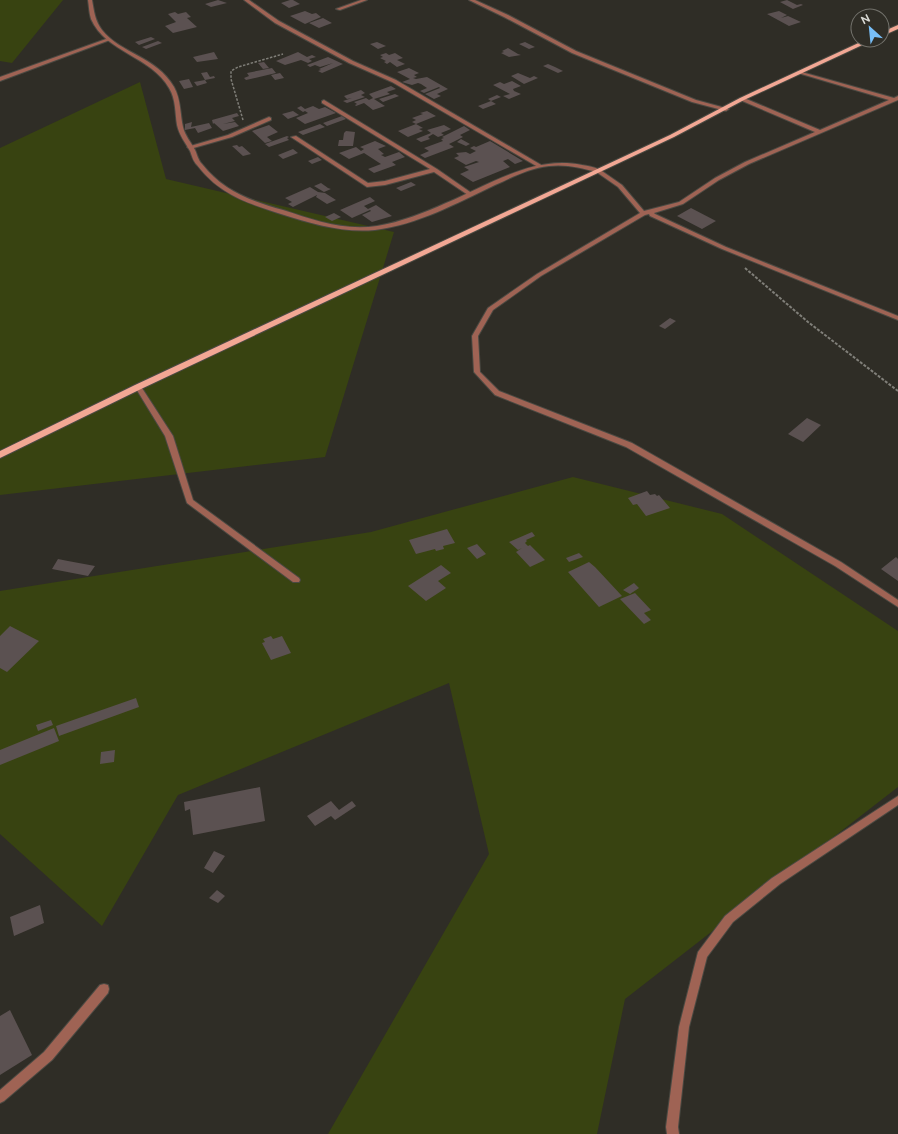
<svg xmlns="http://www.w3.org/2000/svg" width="898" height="1134" viewBox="0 0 898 1134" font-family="Raleway,sans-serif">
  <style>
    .green { fill: #384311 }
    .building { fill: #5b5151 }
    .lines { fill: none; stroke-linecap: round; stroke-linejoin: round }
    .minor-casing { stroke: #4a4942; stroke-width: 2 }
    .tertiary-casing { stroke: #4a4942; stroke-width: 2 }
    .primary-casing { stroke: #4a4942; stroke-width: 2 }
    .path-far1 { stroke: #807f79; stroke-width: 1.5; stroke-dasharray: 2.5 1.5; stroke-linecap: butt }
    .path { stroke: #807f79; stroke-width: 2; stroke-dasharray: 3 1.5; stroke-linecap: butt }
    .minor { fill: #9f6354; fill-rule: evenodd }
    .tertiary { fill: #9f6354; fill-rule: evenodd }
    .primary { fill: #f2a794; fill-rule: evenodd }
  </style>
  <rect width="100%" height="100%" fill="#2f2d26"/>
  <path class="green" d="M 0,0 L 63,0 L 12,63 L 0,61 Z
    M 140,82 L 166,179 L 394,232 L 325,457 L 0,495 L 0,148 Z
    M 573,477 L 722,514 L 898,631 L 898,787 L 625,999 L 597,1134 L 328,1134 L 489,854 L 449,683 L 178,795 L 102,926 L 0,834 L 0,591 L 371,532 Z"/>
  <path class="building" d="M 218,0 L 227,3 L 211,7 L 205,4 Z
    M 290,0 L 293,0 L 300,4 L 289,8 L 281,3 Z
    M 787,0 L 797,5 L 801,4 L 803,5 L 793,9 L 780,2 Z
    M 305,11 L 312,14 L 316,13 L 321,17 L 305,24 L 290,16 Z
    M 779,11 L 787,15 L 781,18 L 788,16 L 801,22 L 789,26 L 767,14 Z
    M 175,12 L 178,14 L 186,12 L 191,17 L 187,18 L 197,27 L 173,33 L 165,26 L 176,22 L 168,14 Z
    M 323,18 L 332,23 L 319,28 L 309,23 Z
    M 151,37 L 155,39 L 139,45 L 135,42 Z
    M 158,41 L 162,43 L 146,49 L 142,47 Z
    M 377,42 L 386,46 L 378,49 L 370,44 Z
    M 525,42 L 535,47 L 529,49 L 519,44 Z
    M 508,48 L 518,54 L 521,55 L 509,57 L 501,53 L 504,52 L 502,51 Z
    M 214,52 L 218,59 L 197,62 L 193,57 Z
    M 298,52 L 307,57 L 312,55 L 316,57 L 309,59 L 312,61 L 308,63 L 301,60 L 285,65 L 276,61 Z
    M 386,53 L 389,55 L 395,53 L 403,58 L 397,60 L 405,64 L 397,67 L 390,62 L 387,64 L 384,62 L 386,61 L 380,58 L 383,57 L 380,55 Z
    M 328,57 L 343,64 L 322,73 L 318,71 L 321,70 L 319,69 L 333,63 L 320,67 L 315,65 L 310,67 L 307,65 Z
    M 264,62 L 269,68 L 263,69 L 258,63 Z
    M 548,64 L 555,67 L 563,71 L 558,73 L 543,66 Z
    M 272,68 L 276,73 L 246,80 L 244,78 L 249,76 L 247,73 Z
    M 409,68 L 419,73 L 414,75 L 417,77 L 413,78 L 416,79 L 427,77 L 448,89 L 437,94 L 441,96 L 434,99 L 425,94 L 440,88 L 439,87 L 424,93 L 420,91 L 427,88 L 421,84 L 418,83 L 412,85 L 405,83 L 402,82 L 410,79 L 397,72 Z
    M 207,72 L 210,77 L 214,76 L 215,78 L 205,80 L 201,73 Z
    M 280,73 L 284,78 L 275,80 L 271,75 Z
    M 518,73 L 530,78 L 534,76 L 538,78 L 524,84 L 511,76 Z
    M 189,79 L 193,87 L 184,89 L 179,81 Z
    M 205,80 L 207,83 L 197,86 L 194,82 Z
    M 512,81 L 521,86 L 513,89 L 514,91 L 521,94 L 509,99 L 503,96 L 510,94 L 493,85 L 500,82 L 508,86 L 504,84 Z
    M 391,86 L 396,89 L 387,92 L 390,94 L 374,99 L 385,106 L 373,110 L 364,103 L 356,106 L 355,105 L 357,104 L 354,102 L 366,98 L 369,100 L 373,98 L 369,94 Z
    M 361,90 L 365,93 L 361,95 L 365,97 L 347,103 L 343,101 L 352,98 L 347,99 L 344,96 Z
    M 395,94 L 399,96 L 383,102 L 379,99 Z
    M 497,95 L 501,97 L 491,101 L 488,99 Z
    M 491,101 L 496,104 L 483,109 L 478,106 Z
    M 301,106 L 305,109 L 313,106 L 319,109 L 325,107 L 336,113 L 305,124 L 296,118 L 308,113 L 305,111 L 303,112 L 297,108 Z
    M 293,111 L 299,115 L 288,119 L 282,114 Z
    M 427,111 L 436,116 L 416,124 L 412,122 L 416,120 L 412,118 L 423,114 L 420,113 Z
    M 237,113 L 239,116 L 232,118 L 235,121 L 223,124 L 235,122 L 239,126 L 223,131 L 214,123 L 213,124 L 212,120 Z
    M 342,116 L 346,119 L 327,126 L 323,123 Z
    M 192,122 L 191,127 L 209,123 L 212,128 L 198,133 L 195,128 L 185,130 L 185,124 Z
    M 320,124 L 325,127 L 303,135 L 298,132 Z
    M 416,124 L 423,128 L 419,129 L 423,131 L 408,137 L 398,131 Z
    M 269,125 L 278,132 L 267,137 L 272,141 L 265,143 L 252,131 Z
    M 444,125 L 451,129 L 441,133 L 444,135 L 438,137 L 433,134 L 428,137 L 430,139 L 421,142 L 416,139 L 431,133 L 427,130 Z
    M 464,126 L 470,130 L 460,135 L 463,137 L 449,144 L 454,147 L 425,158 L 420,155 L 429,151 L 424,148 L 443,141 L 441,139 L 444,138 L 442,137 Z
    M 346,131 L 355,132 L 353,146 L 338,146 L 339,140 L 343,140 L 344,133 Z
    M 287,136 L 289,137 L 287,138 L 289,140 L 269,147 L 265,144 Z
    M 461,139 L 470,144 L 466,146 L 457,142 Z
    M 375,141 L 386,146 L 378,149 L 384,154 L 381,155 L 385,157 L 399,152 L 405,157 L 392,162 L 396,165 L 374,173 L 368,169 L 381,164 L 364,153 L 349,159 L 339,153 L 356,147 L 361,151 L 364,149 L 360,147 Z
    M 490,141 L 523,161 L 515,164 L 508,159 L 503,161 L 510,167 L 473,182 L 460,174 L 469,170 L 464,167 L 479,162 L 476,161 L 466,165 L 454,158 L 459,156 L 456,153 L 466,152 L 470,154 L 476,151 L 470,148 L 474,146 L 476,147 Z
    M 237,145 L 239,147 L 242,146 L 251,154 L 243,156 L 232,146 Z
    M 293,149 L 298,153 L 283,159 L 278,155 Z
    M 318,157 L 322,160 L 312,164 L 308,161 Z
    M 411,182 L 416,185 L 401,191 L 396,188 Z
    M 321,183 L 328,188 L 331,189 L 324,192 L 314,186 Z
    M 310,187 L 318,192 L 325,193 L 336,200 L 327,204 L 316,197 L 317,195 L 293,207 L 288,204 L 292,202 L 285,198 Z
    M 370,197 L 375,201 L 364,206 L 368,209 L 376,205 L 392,216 L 372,222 L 362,215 L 371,211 L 370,210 L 352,218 L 340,210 Z
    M 691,208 L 716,221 L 702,229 L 677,216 Z
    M 334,213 L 341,217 L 332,221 L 325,217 Z
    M 670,318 L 676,321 L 665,329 L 659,326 Z
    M 807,418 L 821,425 L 803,442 L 788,434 Z
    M 647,491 L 650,495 L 655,494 L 657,496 L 659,495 L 670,508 L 646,516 L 637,504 L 633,505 L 628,498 Z
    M 447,529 L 455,543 L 443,546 L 444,549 L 436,551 L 435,549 L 416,554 L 409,540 Z
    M 532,532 L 535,536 L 526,540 L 527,541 L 525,543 L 528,546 L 530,545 L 545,560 L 530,567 L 516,552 L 522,548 L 518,550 L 509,542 Z
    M 477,544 L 486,554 L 477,559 L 467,548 Z
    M 579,553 L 583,557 L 569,562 L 566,558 Z
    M 896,557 L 898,559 L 898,581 L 881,569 Z
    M 58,559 L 68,561 L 95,566 L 88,576 L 52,569 Z
    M 589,562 L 595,567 L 622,596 L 599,607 L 568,572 Z
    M 441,565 L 451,573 L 438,581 L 446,588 L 426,601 L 408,586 Z
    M 634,583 L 639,588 L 630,594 L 623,590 Z
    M 635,593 L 651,610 L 644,613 L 651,620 L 644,624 L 620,599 Z
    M 10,626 L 39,641 L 7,672 L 0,668 L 0,636 Z
    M 271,636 L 273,639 L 282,636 L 291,653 L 271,660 L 262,643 L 265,642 L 263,639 Z
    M 136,698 L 139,707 L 59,736 L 56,726 Z
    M 51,720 L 53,725 L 38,731 L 36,725 Z
    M 54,728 L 59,741 L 0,765 L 0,750 Z
    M 115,750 L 114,762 L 100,764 L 101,752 Z
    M 260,787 L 265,821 L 193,835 L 190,809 L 185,811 L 184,802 Z
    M 331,801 L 339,810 L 352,801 L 356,806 L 335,820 L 331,816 L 315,826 L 307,816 Z
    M 214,851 L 225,856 L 213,873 L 204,868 Z
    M 217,890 L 225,896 L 218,903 L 209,898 Z
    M 40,905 L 44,923 L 14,936 L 10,917 Z
    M 10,1010 L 32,1055 L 0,1075 L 0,1016 Z"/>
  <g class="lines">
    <g class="minor-casing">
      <path id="minor" d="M 244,0 L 249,0 L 279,21 L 353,61 L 396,80 L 543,166 L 538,167 L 392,82 L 349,63 L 275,23 Z
        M 361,0 L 367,0 L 340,10 L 336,9 Z
        M 469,0 L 475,0 L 508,15 L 576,51 L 696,100 L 729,109 L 726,111 L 692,102 L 572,53 L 504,17 Z
        M 106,39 L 110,40 L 0,81 L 0,77 Z
        M 798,71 L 894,98 L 898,96 L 898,100 L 749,164 L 719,180 L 683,204 L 654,213 L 655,214 L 726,247 L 898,316 L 898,320 L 722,249 L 650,216 L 649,214 L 645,215 L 541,276 L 493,310 L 478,336 L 480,372 L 499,391 L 632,443 L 841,562 L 898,600 L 898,607 L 835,566 L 626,447 L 495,395 L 474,372 L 472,336 L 488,308 L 537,274 L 640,213 L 618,187 L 595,171 L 595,169 L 599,169 L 622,185 L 644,211 L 679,202 L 715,178 L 745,162 L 815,132 L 740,100 L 740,98 L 744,98 L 820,130 L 889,100 L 798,73 Z
        M 324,100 L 437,169 L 473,194 L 468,195 L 434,172 L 385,185 L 367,187 L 291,137 L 296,136 L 368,183 L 385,181 L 430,169 L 322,103 L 322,101 Z
        M 269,117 L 271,118 L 271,120 L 232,137 L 190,149 L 187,147 L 228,135 Z
        M 136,385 L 140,385 L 173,436 L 193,500 L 299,578 L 300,580 L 299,582 L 293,582 L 187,503 L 165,436 L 135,387 Z
        M 898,796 L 898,805 L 780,884 L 733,922 L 707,957 L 689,1027 L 678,1127 L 679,1134 L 667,1134 L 666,1127 L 679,1027 L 698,952 L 725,916 L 772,878 Z
        M 104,984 L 108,985 L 109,989 L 108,993 L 52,1060 L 4,1101 L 0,1103 L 0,1090 L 44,1052 L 100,985 Z"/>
    </g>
    <g class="tertiary-casing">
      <path id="tertiary" d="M 88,0 L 92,0 C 94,11 95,21 102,30 C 121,54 156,56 174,87 C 181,99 180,114 183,127 C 185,136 191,142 195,150 C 197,154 198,160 202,164 C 223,191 251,201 283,210 C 314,220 343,231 377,226 C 401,222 424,213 446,203 C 489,185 533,155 582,165 C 588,166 595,167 600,170 L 597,172 C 581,168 566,164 549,166 C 530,168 513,177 495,185 C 457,203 417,225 375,230 C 342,233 313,224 281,214 C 247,203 220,195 197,165 C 193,161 192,156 190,151 C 185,142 179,135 177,125 C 175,113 176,99 169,88 C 151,56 106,53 91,19 C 89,13 89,6 88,0 Z"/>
    </g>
    <g class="primary-casing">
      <path id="primary" d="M 898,25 L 898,29 L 882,36 L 882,32 Z
        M 865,40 L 873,40 L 744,100 L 674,137 L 141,389 L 0,458 L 0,451 L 135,385 L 670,135 L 740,98 Z"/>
    </g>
    <path class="path-far1" d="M 243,120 L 231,79 L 231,71 L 238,67 L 283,54"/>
    <path class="path" d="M 745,268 L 808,322 L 898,391"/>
    <use href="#minor" class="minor"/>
    <use href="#tertiary" class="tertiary"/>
    <use href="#primary" class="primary"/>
  </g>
  <g transform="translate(870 28) rotate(333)"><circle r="19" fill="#2f2d26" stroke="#73726c"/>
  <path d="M0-3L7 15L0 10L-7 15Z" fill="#78bff8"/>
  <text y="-6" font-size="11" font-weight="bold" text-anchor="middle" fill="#d9d9d4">N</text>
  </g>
</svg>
